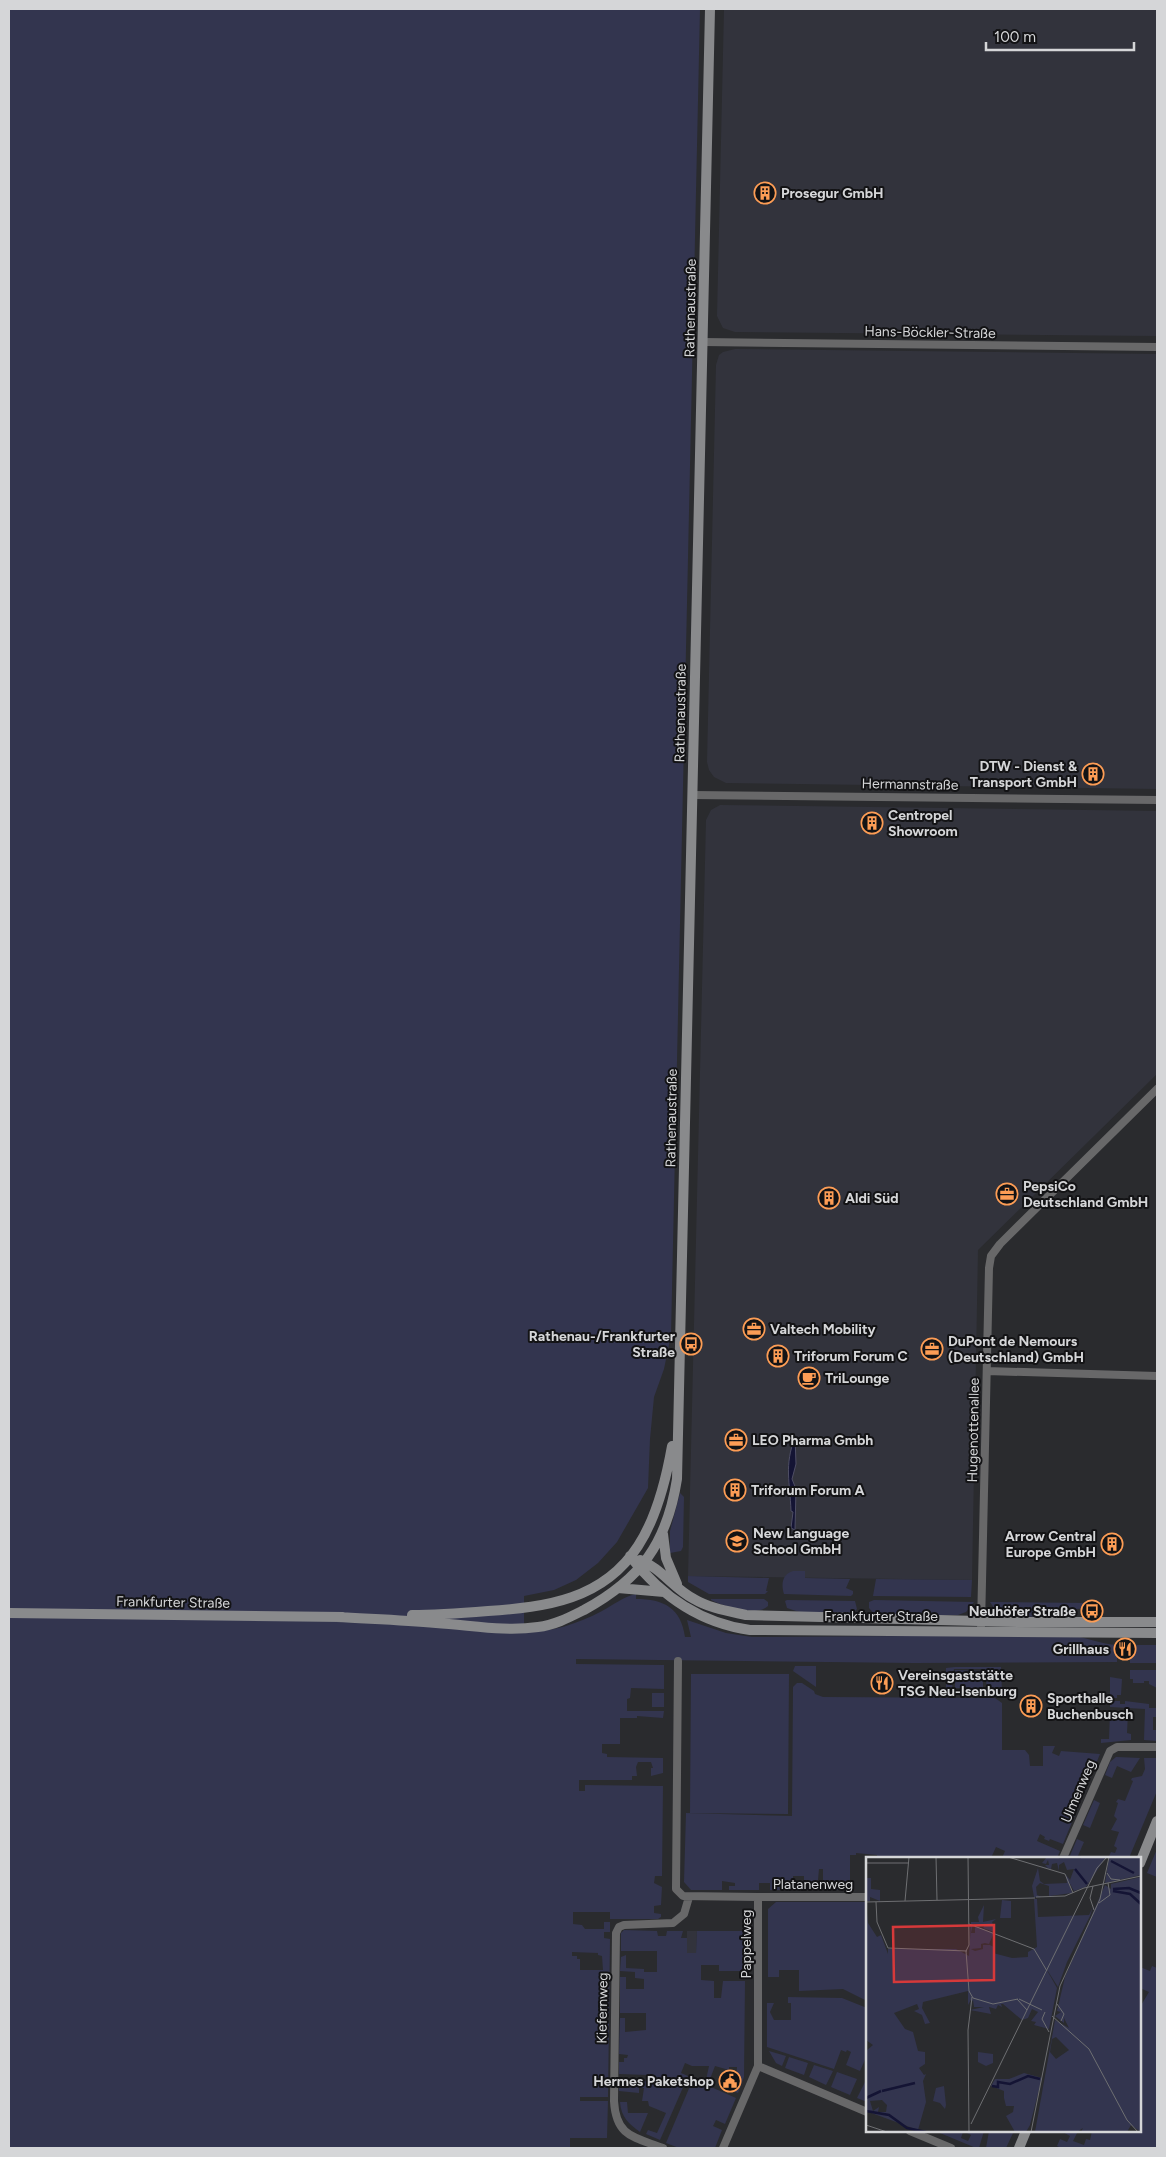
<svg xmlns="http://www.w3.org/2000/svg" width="1166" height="2157" viewBox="0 0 1166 2157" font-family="Figtree,sans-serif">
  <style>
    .built { fill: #32333c }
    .green { fill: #33354f; fill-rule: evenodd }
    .water { fill: #141434; stroke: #4e4e65 }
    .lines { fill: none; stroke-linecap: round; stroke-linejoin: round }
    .street { stroke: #686869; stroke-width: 8 }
    .secondary { stroke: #898a8c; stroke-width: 10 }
    .labels { text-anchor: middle; stroke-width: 4; stroke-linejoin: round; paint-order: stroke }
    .poi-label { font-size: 14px; font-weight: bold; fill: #d5d6d8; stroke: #131315; text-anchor: start }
    .street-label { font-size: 14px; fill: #d5d6d8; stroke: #131315 }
    .inset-river { fill: none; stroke: #141434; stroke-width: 2.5 }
    .inset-road { fill: none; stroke: #6e6f72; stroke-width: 1 }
    .view { fill: #d6393a; fill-opacity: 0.15; stroke: #d6393a; stroke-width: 2.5 }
    .inset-edge { fill: none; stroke: #d5d6d8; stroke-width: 2.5 }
  </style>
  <rect width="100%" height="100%" fill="#2a2b2e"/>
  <path class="built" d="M 724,9 L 1157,9 L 1157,336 L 735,332 L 723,328 L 717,316 Z
    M 735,349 L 1157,354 L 1157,789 L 726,783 L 714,777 L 709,770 L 707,762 L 716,365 L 719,355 L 723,352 Z
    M 720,805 L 1157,811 L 1157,1074 L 978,1250 L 972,1580 L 688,1576 L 706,820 L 711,810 Z
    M 687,1931 L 697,1931 L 696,1953 L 687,1953 Z"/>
  <path class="green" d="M 9,9 L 700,9 L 671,1335 L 664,1369 L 654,1397 L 650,1439 L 648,1488 L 617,1542 L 598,1563 L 576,1580 L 554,1590 L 524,1596 L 524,1632 C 553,1632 577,1624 602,1611 C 613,1605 623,1597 636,1594 L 636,1599 C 664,1599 681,1608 685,1637 L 691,1637 L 687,1620 L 726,1633 L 752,1637 L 1071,1635 C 1087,1638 1102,1644 1117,1645 L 1117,1662 L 914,1663 L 576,1659 L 576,1664 L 664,1665 L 664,1689 L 631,1688 L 630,1698 L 627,1699 L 627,1711 L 664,1711 L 663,1718 L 637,1716 L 637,1718 L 620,1718 L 620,1744 L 602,1744 L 602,1753 L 607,1754 L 607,1757 L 663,1758 L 663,1773 L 651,1776 L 651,1768 L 653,1768 L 651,1762 L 638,1762 L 636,1767 L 637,1776 L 632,1776 L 632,1780 L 579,1780 L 579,1791 L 585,1791 L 585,1785 L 663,1786 L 662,1876 L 655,1876 L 654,1883 L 662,1887 L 661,1905 L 654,1906 L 654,1913 L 661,1914 L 661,1917 L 658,1919 L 610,1919 L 610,1912 L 573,1912 L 573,1924 L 582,1925 L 585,1929 L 604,1929 L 604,1922 L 610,1922 L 610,1932 L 604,1932 L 604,1938 L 610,1939 L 609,2015 L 601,2014 L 601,2021 L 609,2022 L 608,2097 L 580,2097 L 580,2101 L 608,2101 L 607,2138 L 570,2138 L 570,2148 L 9,2148 ZM 572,1952 L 598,1953 L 598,1955 L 602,1956 L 603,1970 L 580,1970 L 580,1959 L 577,1959 L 577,1956 L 572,1956 Z
    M 680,1493 L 684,1497 L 683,1547 L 681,1551 L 670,1553 L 670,1531 Z
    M 793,1571 L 805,1571 L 805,1578 L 850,1579 L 846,1588 L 853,1591 L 853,1594 L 851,1596 L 784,1594 C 781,1585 782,1574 793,1571 Z
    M 688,1576 L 769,1578 L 766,1591 L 768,1591 L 765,1594 L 709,1594 L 688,1582 Z
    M 876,1579 L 972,1580 L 971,1597 L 873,1596 Z
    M 711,1599 L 764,1599 L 768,1602 L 768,1606 C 757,1617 723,1606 711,1600 Z
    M 787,1600 L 855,1601 L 857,1609 L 852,1614 L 802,1613 L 787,1608 L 785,1601 Z
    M 874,1600 L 974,1602 L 966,1612 L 958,1615 L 875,1615 L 869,1608 L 869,1602 Z
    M 990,1602 L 1089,1603 L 1089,1608 L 1077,1609 L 1063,1617 L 1003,1616 L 998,1614 Z
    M 1130,1645 L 1157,1645 L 1157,1663 L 1130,1663 Z
    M 795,1666 L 816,1666 L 816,1687 L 793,1671 Z
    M 955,1667 L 1001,1667 L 1002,1692 L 987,1691 L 985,1669 L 954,1669 L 953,1674 L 951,1675 L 953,1691 L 946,1691 L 946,1668 Z
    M 955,1670 L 983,1671 L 983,1688 L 955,1688 Z
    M 1130,1670 L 1157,1670 L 1157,1688 L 1149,1684 L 1149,1681 L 1144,1681 L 1144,1683 L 1133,1683 L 1133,1679 L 1130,1679 Z
    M 691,1674 L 789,1674 L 788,1814 L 690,1813 Z
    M 1110,1677 L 1122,1679 L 1121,1695 L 1117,1695 L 1117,1698 L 1110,1698 Z
    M 797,1683 L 802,1683 L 814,1691 L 815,1694 L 823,1697 L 995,1698 L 1002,1703 L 1002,1750 L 1025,1750 L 1029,1755 L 1030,1766 L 1043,1766 L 1043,1746 L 1055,1746 L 1052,1753 L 1059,1756 L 1061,1751 L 1100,1754 L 1063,1844 L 1050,1839 L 1049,1841 L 1044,1839 L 1045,1837 L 1040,1834 L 1037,1841 L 1060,1851 L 1057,1858 L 1002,1858 L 1005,1851 L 996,1847 L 991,1858 L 877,1858 L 877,1855 L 856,1853 L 856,1855 L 850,1855 L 850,1890 L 823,1890 L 823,1869 L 819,1869 L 818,1880 L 814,1882 L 804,1880 L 804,1876 L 793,1876 L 793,1883 L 788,1884 L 788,1890 L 770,1890 L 770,1883 L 759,1883 L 759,1890 L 729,1890 L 729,1886 L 735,1886 L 735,1883 L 722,1881 L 722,1890 L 691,1890 L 684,1882 L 686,1813 L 792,1816 L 793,1687 Z
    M 652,1693 L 664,1693 L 664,1707 L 652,1707 Z
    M 1110,1701 L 1120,1701 L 1120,1704 L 1125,1704 L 1125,1701 L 1149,1704 L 1149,1708 L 1156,1708 L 1157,1705 L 1157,1717 L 1153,1717 L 1153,1730 L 1156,1730 L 1157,1741 L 1144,1740 L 1145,1709 L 1110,1707 Z
    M 1110,1712 L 1128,1713 L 1127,1733 L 1131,1734 L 1131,1740 L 1101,1743 L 1101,1739 L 1109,1739 Z
    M 1116,1757 L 1117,1757 L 1140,1758 L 1131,1772 L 1117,1766 L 1112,1778 L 1105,1775 L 1110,1762 Z
    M 1144,1758 L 1157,1758 L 1157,1791 L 1129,1858 L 1108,1858 L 1111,1852 L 1115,1853 L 1117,1848 L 1114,1846 L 1119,1832 L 1111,1830 L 1117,1819 L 1114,1816 L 1118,1803 L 1116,1802 L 1118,1799 L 1125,1801 L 1133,1781 L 1131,1780 L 1132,1778 L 1142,1776 L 1145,1769 Z
    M 1094,1800 L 1100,1803 L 1090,1828 L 1083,1825 Z
    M 1077,1839 L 1084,1842 L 1077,1858 L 1069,1858 Z
    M 1157,1849 L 1156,1869 L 1157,1877 L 1147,1873 Z
    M 776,1902 L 867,1902 L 867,2001 L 843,1989 L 799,1991 L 799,1970 L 779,1970 L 779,1977 L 768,1977 L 768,1909 Z
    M 624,1930 L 657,1931 L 658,1936 L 666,1936 L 667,1931 L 683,1931 L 681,1938 L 687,1938 L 687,1953 L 696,1953 L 697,1931 L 746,1931 L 746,1971 L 719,1971 L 719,1965 L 701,1965 L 701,1980 L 714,1981 L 714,1998 L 721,1998 L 723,1981 L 745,1981 L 744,2077 L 738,2093 L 731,2090 L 738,2081 L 736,2080 L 737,2067 L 729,2067 L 729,2070 L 715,2066 L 710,2079 L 713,2081 L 713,2083 L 706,2080 L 709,2066 L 692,2066 L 685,2063 L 681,2073 L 688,2076 L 660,2140 L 646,2134 L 648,2130 L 657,2133 L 666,2113 L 649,2106 L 648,2101 L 642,2101 L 644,2088 L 639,2088 L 639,2093 L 619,2091 L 619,2080 L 643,2080 L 651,2084 L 651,2081 L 648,2080 L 648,2075 L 619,2074 L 619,2062 L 624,2062 L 624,2058 L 627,2058 L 628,2055 L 619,2054 L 620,2018 L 625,2018 L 625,2032 L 646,2030 L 646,2013 L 620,2013 L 620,1977 L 626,1977 L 626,1989 L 644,1989 L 644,1979 L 635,1978 L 635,1972 L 620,1971 L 621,1957 L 626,1955 L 626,1968 L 644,1969 L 644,1972 L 657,1972 L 657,1951 L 621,1951 L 621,1933 Z
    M 1152,1966 L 1157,1968 L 1157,2148 L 1061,2148 L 1057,2146 L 1060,2139 L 1067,2142 L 1070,2136 L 1061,2131 L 1078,2131 L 1073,2141 L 1084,2145 L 1086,2139 L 1090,2140 L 1092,2131 L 1140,2131 L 1140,2007 L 1149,1992 L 1140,1988 L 1140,1967 L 1150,1971 Z
    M 788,1997 L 842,1998 L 867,2008 L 867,2055 L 860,2071 L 846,2065 L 851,2052 L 847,2050 L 846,2052 L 841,2050 L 834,2069 L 767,2047 L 767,2003 L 774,2003 L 770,2012 L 774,2020 L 791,2020 L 791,2003 L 788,2003 Z
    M 769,2051 L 786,2056 L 782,2066 L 776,2063 Z
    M 789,2057 L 808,2063 L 804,2075 L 785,2068 Z
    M 814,2065 L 833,2071 L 826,2085 L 809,2077 Z
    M 837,2072 L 857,2079 L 850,2095 L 831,2087 Z
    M 693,2079 L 736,2098 L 725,2124 L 716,2120 L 713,2126 L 722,2130 L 715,2148 L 679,2148 L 666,2143 Z
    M 865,2082 L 867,2082 L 867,2102 L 857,2098 Z
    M 620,2102 L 627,2102 L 628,2113 L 648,2113 L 640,2132 C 629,2124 621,2117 620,2102 Z
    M 941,2131 L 960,2131 L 963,2132 L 961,2138 L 968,2141 L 971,2135 L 965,2132 L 965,2131 L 984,2131 L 979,2148 L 976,2148 L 940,2133 Z
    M 989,2131 L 1014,2131 L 1006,2148 L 986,2148 Z"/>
  <path class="water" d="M 795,1437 L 796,1464 L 792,1479 L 796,1489 L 795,1530 L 791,1528 L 793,1512 L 791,1511 C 790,1482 784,1466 795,1437 Z"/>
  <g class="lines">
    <path class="street" d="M 703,342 L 1157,347
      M 692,795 L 1157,800
      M 987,1371 L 1157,1376
      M 981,1626 L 989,1268 L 991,1256 L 1000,1244 L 1157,1089
      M 678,1661 L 676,1889 L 683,1896 L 758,1897 L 758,2066 L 867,2112
      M 1063,1858 L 1110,1751 L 1117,1747 L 1157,1747
      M 758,1897 L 867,1897
      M 910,2131 L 951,2148
      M 663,2148 C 634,2137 616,2137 614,2101 L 616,1933 L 619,1927 L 624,1925 L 673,1923 L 684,1914 L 689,1897
      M 723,2148 L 758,2066"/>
    <path class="secondary" d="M 663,1534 L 666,1558 L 677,1584
      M 630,1556 C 661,1596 699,1623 750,1630 L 1157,1633
      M 640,1560 C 661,1568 674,1589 694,1599 C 709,1608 728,1611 746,1615 L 1018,1622 L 1157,1622
      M 618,1588 L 664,1592
      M 9,1613 L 343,1617
      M 412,1615 C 438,1615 463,1613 488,1611 C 546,1607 603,1600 638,1546 C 657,1517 666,1480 672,1446
      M 337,1617 C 370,1619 403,1620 436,1623 C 471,1625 504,1632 538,1627 C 555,1625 570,1617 584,1610 C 641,1579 667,1543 677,1479 L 710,9
      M 1140,1863 L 1157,1821
      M 1019,2148 L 1026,2131"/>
  </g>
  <defs>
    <g id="building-ring" transform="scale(1.125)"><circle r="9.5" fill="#131315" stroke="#fd9d55" stroke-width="1.5"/><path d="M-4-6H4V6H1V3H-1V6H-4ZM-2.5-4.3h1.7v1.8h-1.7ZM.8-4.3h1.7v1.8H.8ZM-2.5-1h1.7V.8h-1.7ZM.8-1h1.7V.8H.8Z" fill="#fd9d55"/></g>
    <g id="office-ring" transform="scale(1.125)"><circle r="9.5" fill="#131315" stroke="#fd9d55" stroke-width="1.5"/><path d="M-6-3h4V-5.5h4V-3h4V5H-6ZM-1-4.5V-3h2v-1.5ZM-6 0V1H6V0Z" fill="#fd9d55"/></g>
    <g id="bus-ring" transform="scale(1.125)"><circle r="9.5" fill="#131315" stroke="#fd9d55" stroke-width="1.5"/><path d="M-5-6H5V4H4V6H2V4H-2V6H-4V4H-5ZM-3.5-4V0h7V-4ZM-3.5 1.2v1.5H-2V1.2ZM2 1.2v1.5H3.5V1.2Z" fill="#fd9d55"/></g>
    <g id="cafe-ring" transform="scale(1.125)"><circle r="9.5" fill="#131315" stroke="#fd9d55" stroke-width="1.5"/><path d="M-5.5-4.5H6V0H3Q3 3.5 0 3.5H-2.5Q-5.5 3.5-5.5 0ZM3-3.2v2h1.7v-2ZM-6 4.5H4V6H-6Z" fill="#fd9d55"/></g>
    <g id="university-ring" transform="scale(1.125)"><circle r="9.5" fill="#131315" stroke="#fd9d55" stroke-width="1.5"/><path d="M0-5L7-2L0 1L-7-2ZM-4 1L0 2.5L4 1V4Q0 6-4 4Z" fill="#fd9d55"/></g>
    <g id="restaurant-ring" transform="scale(1.125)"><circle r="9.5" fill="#131315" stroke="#fd9d55" stroke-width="1.5"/><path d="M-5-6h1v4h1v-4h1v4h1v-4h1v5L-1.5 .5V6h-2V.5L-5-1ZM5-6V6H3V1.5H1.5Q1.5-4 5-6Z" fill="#fd9d55"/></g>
    <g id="civic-ring" transform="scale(1.125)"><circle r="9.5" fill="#131315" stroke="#fd9d55" stroke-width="1.5"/><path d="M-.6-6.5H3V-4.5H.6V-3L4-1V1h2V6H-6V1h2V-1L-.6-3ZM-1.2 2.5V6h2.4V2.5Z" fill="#fd9d55"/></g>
  </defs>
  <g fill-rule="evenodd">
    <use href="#building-ring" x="765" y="193"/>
    <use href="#building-ring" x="1093" y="774"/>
    <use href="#building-ring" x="872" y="823"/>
    <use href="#office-ring" x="1007" y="1194"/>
    <use href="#building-ring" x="829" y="1198"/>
    <use href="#office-ring" x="754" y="1329"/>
    <use href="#bus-ring" x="691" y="1344"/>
    <use href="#office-ring" x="932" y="1349"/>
    <use href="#building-ring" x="778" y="1356"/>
    <use href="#cafe-ring" x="809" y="1378"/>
    <use href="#office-ring" x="736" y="1440"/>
    <use href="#building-ring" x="735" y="1490"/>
    <use href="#university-ring" x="737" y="1541"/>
    <use href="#building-ring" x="1112" y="1544"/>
    <use href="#bus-ring" x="1092" y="1611"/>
    <use href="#restaurant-ring" x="1125" y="1649"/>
    <use href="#restaurant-ring" x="882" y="1683"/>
    <use href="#building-ring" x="1031" y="1706"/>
    <use href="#civic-ring" x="730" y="2081"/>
  </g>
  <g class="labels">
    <g class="poi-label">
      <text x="781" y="198">Prosegur GmbH</text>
      <text x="1077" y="771" text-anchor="end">DTW - Dienst &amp;<tspan x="1077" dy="16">Transport GmbH</tspan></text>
      <text x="888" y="820">Centropel<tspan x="888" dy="16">Showroom</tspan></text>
      <text x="1023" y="1191">PepsiCo<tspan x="1023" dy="16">Deutschland GmbH</tspan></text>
      <text x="845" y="1203">Aldi Süd</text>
      <text x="770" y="1334">Valtech Mobility</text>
      <text x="675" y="1341" text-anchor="end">Rathenau-/Frankfurter<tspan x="675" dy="16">Straße</tspan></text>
      <text x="948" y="1346">DuPont de Nemours<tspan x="948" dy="16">(Deutschland) GmbH</tspan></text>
      <text x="794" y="1361">Triforum Forum C</text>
      <text x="825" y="1383">TriLounge</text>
      <text x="752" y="1445">LEO Pharma Gmbh</text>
      <text x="751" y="1495">Triforum Forum A</text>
      <text x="753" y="1538">New Language<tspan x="753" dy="16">School GmbH</tspan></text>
      <text x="1096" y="1541" text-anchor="end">Arrow Central<tspan x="1096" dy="16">Europe GmbH</tspan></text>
      <text x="1076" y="1616" text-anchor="end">Neuhöfer Straße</text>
      <text x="1109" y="1654" text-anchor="end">Grillhaus</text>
      <text x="898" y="1680">Vereinsgaststätte<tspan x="898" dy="16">TSG Neu-Isenburg</tspan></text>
      <text x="1047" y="1703">Sporthalle<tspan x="1047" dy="16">Buchenbusch</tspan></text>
      <text x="714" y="2086" text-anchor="end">Hermes Paketshop</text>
    </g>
    <g class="street-label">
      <text transform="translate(690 308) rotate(-89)" y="5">Rathenaustraße</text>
      <text transform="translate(930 332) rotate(1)" y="5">Hans-Böckler-Straße</text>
      <text transform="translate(680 713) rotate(-89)" y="5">Rathenaustraße</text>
      <text transform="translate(910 784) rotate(1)" y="5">Hermannstraße</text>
      <text transform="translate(671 1118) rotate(-89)" y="5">Rathenaustraße</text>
      <text transform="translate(973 1430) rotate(-89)" y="5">Hugenottenallee</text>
      <text transform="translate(173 1602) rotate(1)" y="5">Frankfurter Straße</text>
      <text x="881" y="1621">Frankfurter Straße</text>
      <text transform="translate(1078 1791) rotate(-67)" y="5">Ulmenweg</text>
      <text x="813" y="1889">Platanenweg</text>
      <text transform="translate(746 1944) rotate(-90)" y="5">Pappelweg</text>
      <text transform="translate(602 2008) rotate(-89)" y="5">Kiefernweg</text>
    </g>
  </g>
  <g transform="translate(866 1857)">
    <rect width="275" height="275" fill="#2a2b2e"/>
    <path d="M 181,0 L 240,0 L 220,30 L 208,34 L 203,25 L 206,36 L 183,39 L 183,29 L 174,26 L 170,30 L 171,38 L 176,40 L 158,41 L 168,40 L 166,29 L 172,11 L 174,24 L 178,27 L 201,26 L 200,18 L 204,23 L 208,12 L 201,13 L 198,5 L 193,8 L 193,14 L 191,6 L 186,7 L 185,12 L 176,10 L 174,9 L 182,11 L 179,8 L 183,8 L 182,3 L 180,7 L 176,6 ZM 243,0 L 275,0 L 275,18 L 239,26 ZM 275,20 L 275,275 L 265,268 L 261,275 L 215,275 L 217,271 L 211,275 L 169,275 L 189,163 L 203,171 L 198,161 L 198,166 L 189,159 L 195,155 L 191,154 L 199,120 L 239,28 L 245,32 L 245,27 ZM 190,180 L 203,193 L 190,202 L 184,195 L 186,182 ZM 0,21 L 5,21 L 5,32 L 14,33 L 14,44 L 4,40 L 4,44 L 0,44 ZM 168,42 L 171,42 L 172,60 L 223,58 L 227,50 L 224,59 L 201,105 L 192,130 L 178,108 L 191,131 L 183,172 L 168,168 L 170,165 L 165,164 L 172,155 L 166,152 L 162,161 L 156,163 L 137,147 L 134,147 L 135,147 L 136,150 L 133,157 L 136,150 L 132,148 L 130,152 L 123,150 L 125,157 L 104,153 L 118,150 L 108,150 L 107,143 L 104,148 L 106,141 L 102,148 L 102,134 L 57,145 L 56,151 L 64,166 L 59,167 L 56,158 L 48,154 L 53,152 L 51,147 L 28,156 L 39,172 L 47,175 L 52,194 L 59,195 L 59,207 L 53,211 L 58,218 L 60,217 L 57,224 L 60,245 L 52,273 L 0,254 L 0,194 L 7,188 L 0,183 L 0,46 L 2,66 L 11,80 L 15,78 L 22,97 L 22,92 L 90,92 L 103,99 L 105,65 L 113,65 L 112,60 L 118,48 L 117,65 L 130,62 L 126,65 L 129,73 L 128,75 L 117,71 L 119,68 L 107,67 L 105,76 L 109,76 L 109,69 L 128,76 L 123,87 L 119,86 L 115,87 L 115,91 L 105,92 L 109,94 L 117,92 L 117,88 L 124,88 L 128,90 L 127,96 L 146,101 L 162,100 L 162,95 L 171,90 ZM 16,243 L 21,248 L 20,255 L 12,255 L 13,250 L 7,254 L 4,244 ZM 136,43 L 145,44 L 145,61 L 134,61 ZM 112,195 L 127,197 L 127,206 L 120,209 L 112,205 ZM 158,216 L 176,221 L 164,268 L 160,275 L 149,275 L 140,259 L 147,255 L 148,249 L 140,249 L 138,241 L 142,241 L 138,241 L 138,234 L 125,229 L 129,222 L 143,222 ZM 78,229 L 80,248 L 79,252 L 74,246 L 67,244 L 70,231 Z" fill="#33354f" fill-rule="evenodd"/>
    <path class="inset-river" d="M 193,0 L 215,0M 245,4 L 268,16M 209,12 L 221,27M 247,32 L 263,31 L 275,36M 247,34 L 264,37 L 275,47M 126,229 L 132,230 L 132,225 L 144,227 L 162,219 L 174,222M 16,234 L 49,226M 0,241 L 15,234M 0,254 L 23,258 L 41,271 L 60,275"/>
    <path class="inset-road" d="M 70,0 L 71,43M 142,0 L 199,17 L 207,36M 0,6 L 43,6M 241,16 L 245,22 L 254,23M 227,29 L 224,41 L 228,53M 170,40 L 199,39 L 218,31 L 275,19M 39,44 L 43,0M 0,45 L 169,41M 10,45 L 11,65 L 22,91 L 101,94M 233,46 L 244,38 L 242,26M 103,67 L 168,92 L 181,114M 100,94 L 103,134 L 107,141 L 127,147 L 152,142M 100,94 L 103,88 L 102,0M 151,142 L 161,153 L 231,11 L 241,0M 153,142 L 176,153M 191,147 L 198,157 L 195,164M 179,155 L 176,162 L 183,175M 186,159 L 223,192 L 261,263 L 272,275M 105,267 L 161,153M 0,268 L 21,275M 103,275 L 102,173 L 106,140M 165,275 L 194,129 L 234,42 L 243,0"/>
    <path class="view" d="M 128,68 L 128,123 L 28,125 L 27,70 Z"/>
    <rect width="275" height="275" class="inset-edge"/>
  </g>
  <rect width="1166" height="2157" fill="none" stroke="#d5d6d8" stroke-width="20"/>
  <path d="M986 42v8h148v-8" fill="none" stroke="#d5d6d8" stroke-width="2.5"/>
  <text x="994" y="42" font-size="15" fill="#d5d6d8" stroke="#131315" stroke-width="4" paint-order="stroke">100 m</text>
</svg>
